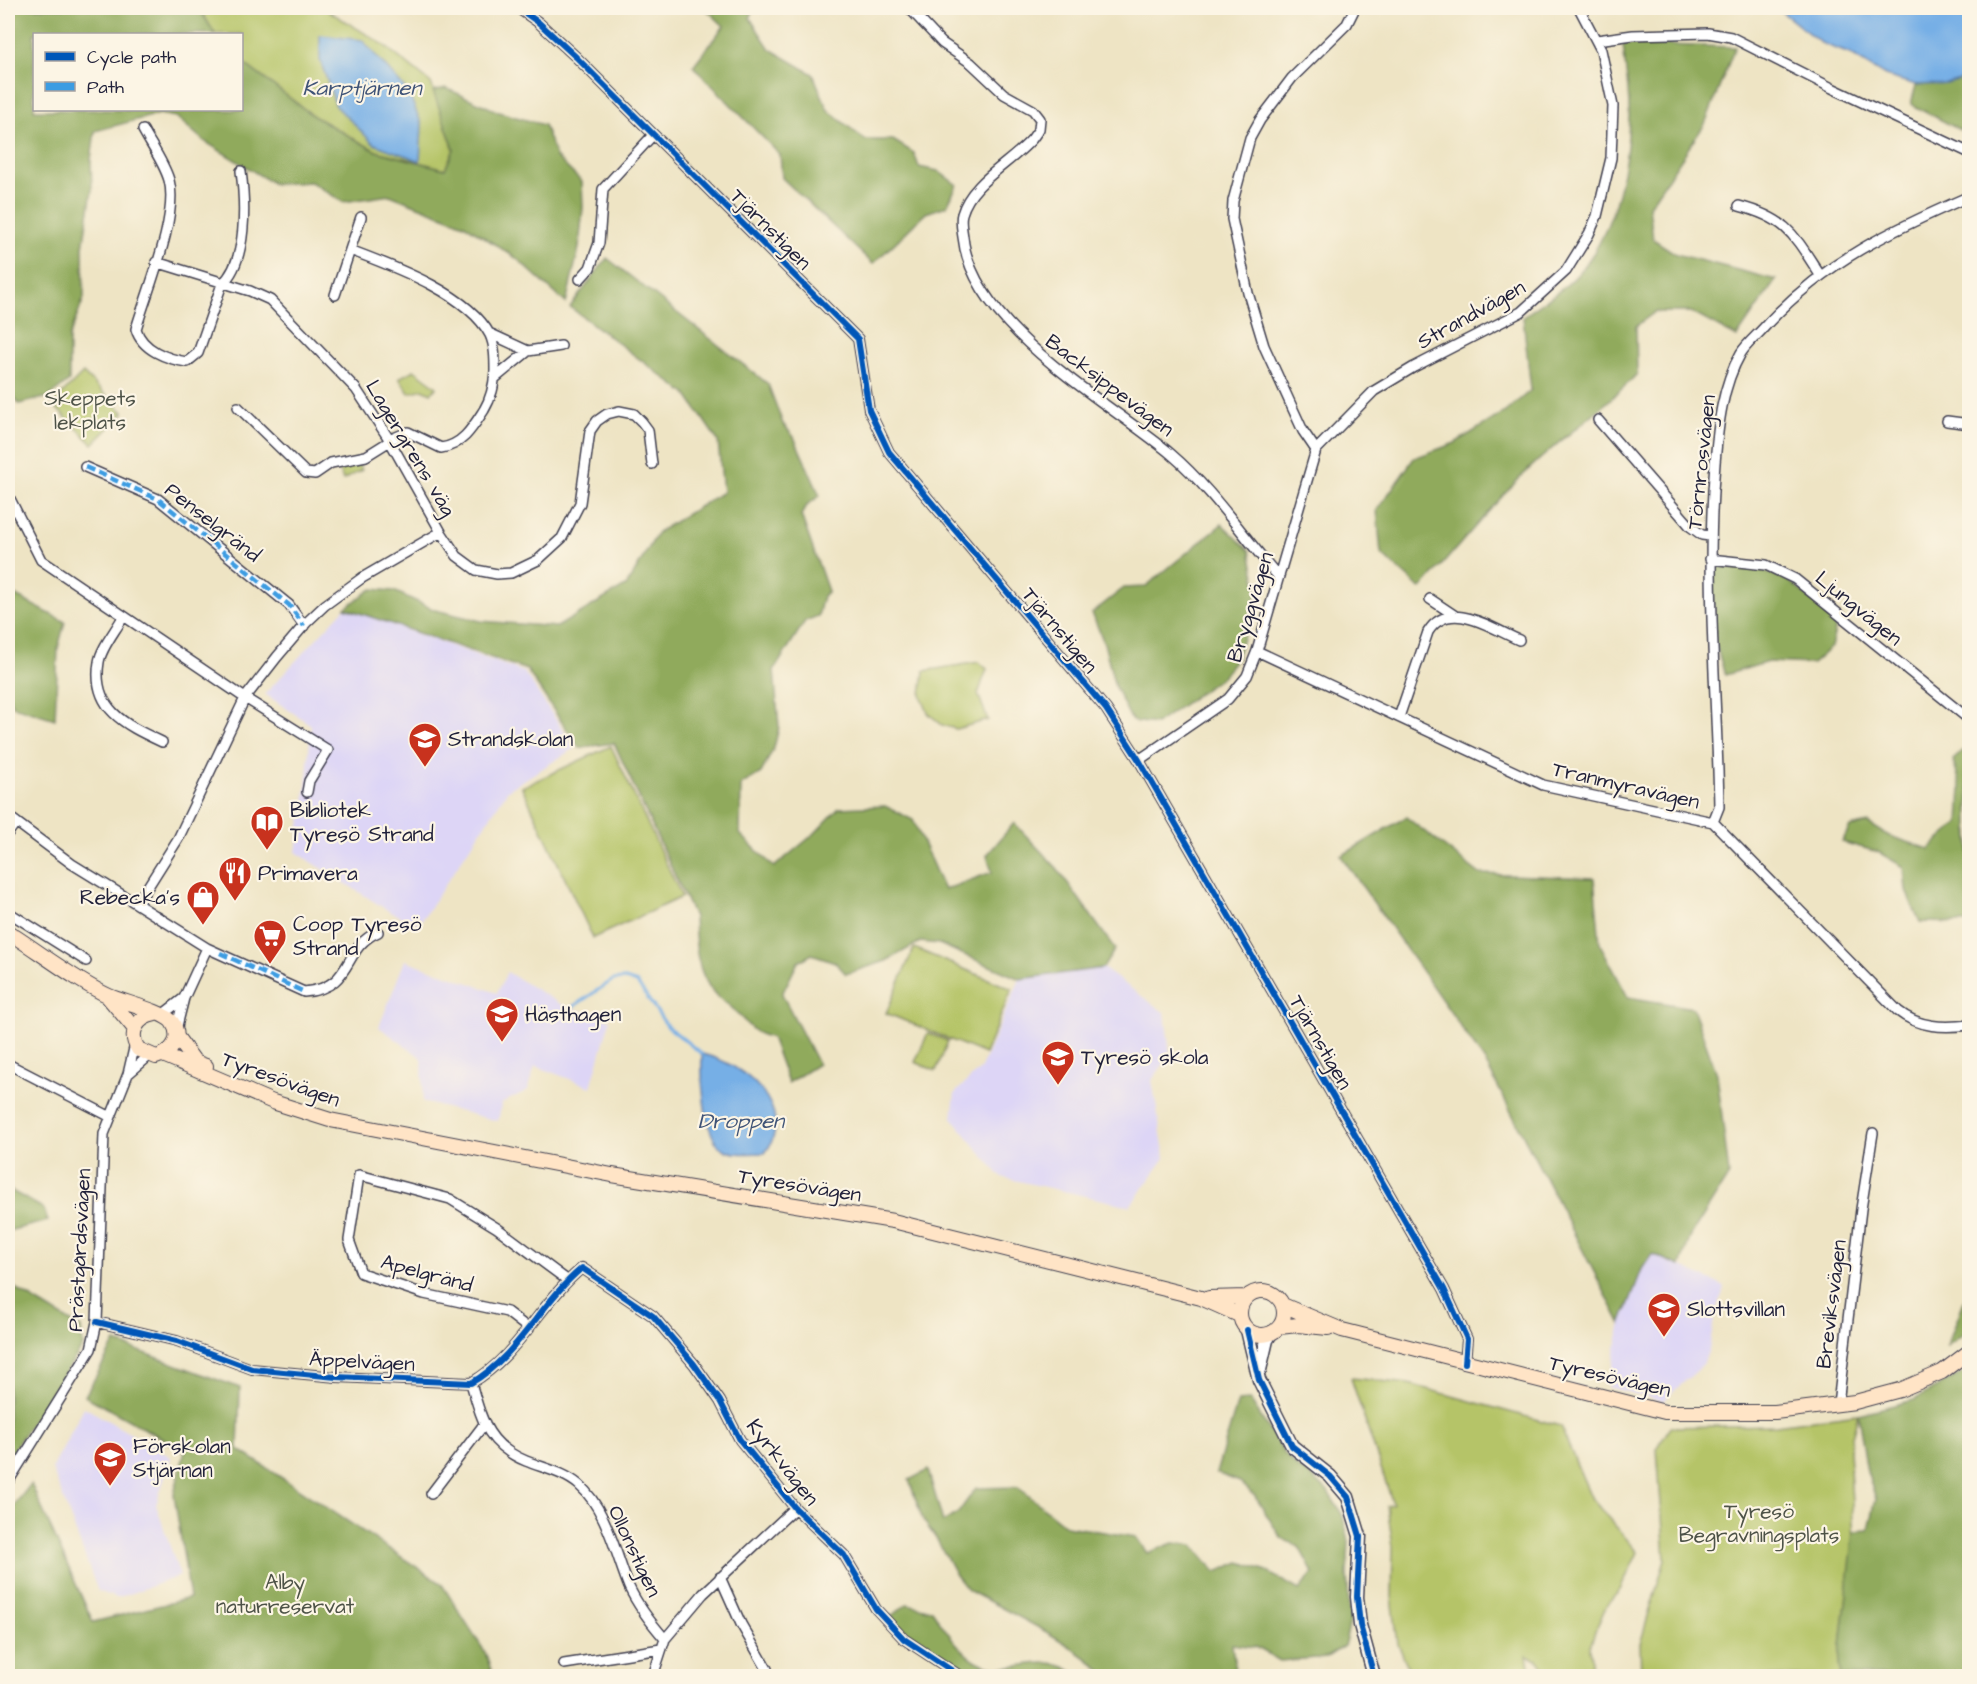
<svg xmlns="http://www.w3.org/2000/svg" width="1977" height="1684" viewBox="0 0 1977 1684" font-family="'Architects Daughter',sans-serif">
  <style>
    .built { fill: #ddd5f6 }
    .green { fill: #b5c467; stroke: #6c7351; stroke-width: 1.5 }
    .forest { fill: #90aa5c; stroke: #59664c; stroke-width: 1.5 }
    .water { fill: #76afe6; stroke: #4c6890; stroke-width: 1.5 }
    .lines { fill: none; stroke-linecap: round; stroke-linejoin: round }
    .stream { stroke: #76afe6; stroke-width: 3 }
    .minor-casing { stroke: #413f50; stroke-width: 12 }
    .tertiary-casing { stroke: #413f50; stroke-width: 15 }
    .secondary-casing { stroke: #413f50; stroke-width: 16 }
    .minor { stroke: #fff; stroke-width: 9 }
    .tertiary { stroke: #fff; stroke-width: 12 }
    .secondary { stroke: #ffe4c6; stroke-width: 14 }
    .quiet { stroke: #3c9ce2; stroke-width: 4.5; stroke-dasharray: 9 4.5; stroke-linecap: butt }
    .cycleway-casing { stroke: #fcf5e5; stroke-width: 10 }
    .cycleway { stroke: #0057b8; stroke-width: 6 }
    .labels { text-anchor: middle; stroke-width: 4.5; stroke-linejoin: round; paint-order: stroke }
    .street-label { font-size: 21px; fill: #22223b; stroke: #fcf5e5 }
    .park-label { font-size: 21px; fill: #4e5348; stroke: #fcf5e5 }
    .poi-label { font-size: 21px; fill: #22223b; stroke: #fcf5e5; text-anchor: start }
    .water-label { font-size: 22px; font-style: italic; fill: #3f5377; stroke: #fcf5e5 }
  </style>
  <rect width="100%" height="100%" fill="#fcf5e5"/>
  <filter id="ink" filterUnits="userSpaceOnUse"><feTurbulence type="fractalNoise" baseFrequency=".0167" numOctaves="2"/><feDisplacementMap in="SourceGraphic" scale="12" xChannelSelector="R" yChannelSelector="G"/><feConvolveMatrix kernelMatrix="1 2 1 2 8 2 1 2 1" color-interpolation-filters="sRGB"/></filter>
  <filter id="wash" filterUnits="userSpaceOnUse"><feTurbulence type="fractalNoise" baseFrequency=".008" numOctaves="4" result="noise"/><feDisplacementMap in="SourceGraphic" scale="24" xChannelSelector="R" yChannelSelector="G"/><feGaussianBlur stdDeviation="1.35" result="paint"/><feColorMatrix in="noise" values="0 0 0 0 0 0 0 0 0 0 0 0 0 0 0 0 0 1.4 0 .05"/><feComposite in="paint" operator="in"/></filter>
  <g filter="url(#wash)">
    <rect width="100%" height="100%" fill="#eee4c4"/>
    <path class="built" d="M 345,608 L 524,672 L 575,748 L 508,790 L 419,924 L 392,913 L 296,852 L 306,788 L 311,725 L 265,694 Z
      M 405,960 L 497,993 L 507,972 L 562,1005 L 610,1020 L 591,1087 L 535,1066 L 528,1090 L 502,1103 L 498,1121 L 423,1102 L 422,1058 L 379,1027 Z
      M 1103,968 L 1165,1013 L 1170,1055 L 1152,1080 L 1165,1158 L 1130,1206 L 1001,1177 L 952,1118 L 955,1093 L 981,1068 L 1020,979 Z
      M 1653,1253 L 1725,1287 L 1715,1312 L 1709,1350 L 1701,1367 L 1663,1401 L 1608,1387 L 1620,1327 L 1642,1269 Z
      M 84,1407 L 171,1457 L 156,1505 L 180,1576 L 117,1598 L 98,1591 L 52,1469 Z"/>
    <path class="green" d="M 199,8 L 324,8 L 381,43 L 431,83 L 454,149 L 445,169 L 376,151 L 315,117 L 242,62 L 242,34 L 215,34 Z
      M 414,370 L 437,387 L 431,393 L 423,389 L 409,393 L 399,378 Z
      M 83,373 L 124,413 L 93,444 L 52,404 Z
      M 352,464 L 359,465 L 362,470 L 343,480 L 338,467 Z
      M 979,662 L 987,669 L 978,694 L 988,720 L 956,729 L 942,725 L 928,713 L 921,695 L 924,671 Z
      M 611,746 L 682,897 L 593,938 L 522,787 Z
      M 914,948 L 1012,989 L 985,1054 L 886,1013 Z
      M 928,1033 L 948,1041 L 936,1071 L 915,1062 Z
      M 1351,1378 L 1409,1384 L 1560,1426 L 1592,1499 L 1638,1552 L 1620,1590 L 1607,1604 L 1596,1629 L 1590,1647 L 1592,1676 L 1552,1676 L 1537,1660 L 1527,1656 L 1531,1676 L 1412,1676 L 1398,1644 L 1392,1597 L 1393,1547 L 1387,1506 L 1393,1504 Z
      M 1858,1414 L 1849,1449 L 1854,1540 L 1839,1663 L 1841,1676 L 1641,1676 L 1640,1644 L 1665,1559 L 1657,1449 L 1670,1427 L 1776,1425 Z"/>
    <path class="forest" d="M 8,8 L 199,8 L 215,34 L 34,34 L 34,110 L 242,110 L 242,62 L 315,117 L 376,151 L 445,169 L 454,149 L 433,91 L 446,88 L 499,112 L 544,125 L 556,157 L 582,182 L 583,207 L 579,248 L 566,303 L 516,258 L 464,224 L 390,195 L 343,202 L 311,182 L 274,184 L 204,141 L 176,117 L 159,114 L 95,131 L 91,160 L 92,191 L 83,247 L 84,298 L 69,337 L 69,381 L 49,397 L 19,404 L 8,388 Z
      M 705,8 L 755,8 L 750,18 L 770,49 L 813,74 L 828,110 L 865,140 L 893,140 L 914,153 L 919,167 L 938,171 L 957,185 L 947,206 L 926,213 L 873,264 L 782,178 L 780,155 L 693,66 L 724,26 Z
      M 1623,44 L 1735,47 L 1705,124 L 1649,206 L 1653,239 L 1676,254 L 1776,280 L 1737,337 L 1691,312 L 1655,312 L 1636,326 L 1637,374 C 1601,412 1556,441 1520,478 C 1485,513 1454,552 1421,589 L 1381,554 L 1377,510 L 1414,458 L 1455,443 L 1505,412 L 1531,390 L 1523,317 C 1544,301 1571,286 1586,264 C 1615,225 1628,165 1629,117 C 1630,93 1625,68 1623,44 Z
      M 1969,70 L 1969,135 L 1911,104 L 1916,85 L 1959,80 L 1966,71 Z
      M 607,258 L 768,384 L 783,424 L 794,437 L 820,496 L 808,504 L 801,515 L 828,591 L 823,596 L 818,616 L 805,621 L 774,670 L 779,727 L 774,748 L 761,773 L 741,785 L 740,834 L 774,867 L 814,834 L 839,808 L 885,806 L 913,820 L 944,890 L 992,872 L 987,855 L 1014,823 L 1057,868 L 1115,949 L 1103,968 L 1020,979 L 939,944 L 920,942 L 886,961 L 846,974 L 835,962 L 812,954 L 798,962 L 782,994 L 818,1064 L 788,1083 L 771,1037 C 753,1035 748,1024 735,1011 C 729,1004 720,1000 714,993 C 696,972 695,943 694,917 L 614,743 L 579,748 L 527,670 L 345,608 L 372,589 L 394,591 L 435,610 L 481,621 L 557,627 L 627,585 L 658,532 L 723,492 L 718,441 L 686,394 L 570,307 Z
      M 1222,524 L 1250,551 L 1258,590 L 1237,658 L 1222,677 L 1156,724 L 1132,721 L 1115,687 L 1104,643 L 1092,613 L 1124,588 L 1145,587 Z
      M 1712,567 L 1758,568 L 1789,581 L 1837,622 L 1831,647 L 1812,664 L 1768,662 L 1725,675 L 1715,642 Z
      M 8,583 L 14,595 L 65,622 L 58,648 L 55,719 L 13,706 L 8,696 Z
      M 1969,746 L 1969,923 L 1920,922 L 1906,891 L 1904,867 L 1878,852 L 1842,842 L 1850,827 L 1868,823 L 1889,836 L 1929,849 L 1959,823 L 1961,787 L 1953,760 Z
      M 1406,817 L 1480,874 L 1594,878 L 1600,944 L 1628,997 L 1693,1008 L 1717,1074 L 1729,1175 L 1691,1235 L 1680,1266 L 1652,1254 L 1642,1269 L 1621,1324 L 1484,1060 L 1341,856 Z
      M 8,1189 L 43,1208 L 48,1221 L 8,1231 Z
      M 8,1284 L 81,1328 L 83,1346 L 8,1458 Z
      M 1969,1288 L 1969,1330 L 1947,1346 Z
      M 115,1342 L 240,1388 L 238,1449 L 441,1583 L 485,1652 L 493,1676 L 8,1676 L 8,1513 L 31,1484 L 93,1622 L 190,1598 L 174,1494 L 185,1451 L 85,1396 Z
      M 1969,1369 L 1969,1676 L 1841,1676 L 1839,1663 L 1854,1531 L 1869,1530 L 1876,1499 L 1867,1472 L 1858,1414 L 1914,1400 Z
      M 1250,1400 L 1284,1453 L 1297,1467 L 1314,1478 L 1328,1492 L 1342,1514 L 1349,1541 L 1347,1574 L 1350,1622 L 1344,1646 L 1327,1657 L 1280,1661 L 1256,1647 L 1232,1644 L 1235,1670 L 1229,1676 L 1107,1676 C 1071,1640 1013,1615 968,1590 L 956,1575 L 937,1540 L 923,1520 L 909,1480 L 928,1470 L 943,1522 L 958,1513 L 976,1488 L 1018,1487 L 1066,1526 L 1136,1537 L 1147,1553 L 1173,1543 L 1193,1545 L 1216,1572 L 1240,1562 L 1264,1570 L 1299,1590 L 1313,1573 L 1299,1547 L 1281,1538 L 1255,1496 L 1240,1482 L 1216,1473 L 1238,1401 Z
      M 907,1604 L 932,1610 C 946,1630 960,1654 983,1664 C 1012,1677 1050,1647 1077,1676 L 972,1676 L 909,1638 L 890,1617 Z"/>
    <path class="water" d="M 1777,8 L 1969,8 L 1969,70 L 1966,71 L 1960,80 L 1946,84 L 1916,85 L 1885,76 L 1850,54 L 1821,43 Z
      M 320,35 L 362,40 L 408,92 L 422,125 L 420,161 L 374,144 L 336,106 L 320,60 Z
      M 702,1054 C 744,1063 798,1109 765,1153 C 750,1153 736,1156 723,1149 C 703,1138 701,1075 702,1054 Z"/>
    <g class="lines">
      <path class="stream" d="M 189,8 L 199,8
        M 574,1006 L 613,980 L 625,979 L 637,983 L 667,1026 L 702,1054"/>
    </g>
  </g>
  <g filter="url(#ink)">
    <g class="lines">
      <g class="minor-casing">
        <path id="minor" d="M 518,8 L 538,22 L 576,57 L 858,339 L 869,410 L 889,452 L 1106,709 L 1139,760 L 1444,1289 L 1467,1339 L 1465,1363
          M 909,8 L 942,43 L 971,63 L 1004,94 L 1033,110 L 1040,119 L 1039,129 L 1032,139 C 1011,163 971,182 962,214 C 960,220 962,230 963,237 C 972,327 1106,400 1171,454 C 1212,489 1243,536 1278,576
          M 1597,40 L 1633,35 L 1708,33 L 1731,37 L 1832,88 L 1970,153
          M 143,130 C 151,145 164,163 169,180 C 179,216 147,291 136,329 C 142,350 167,359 187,362 L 198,353 L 222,284 C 248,261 245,202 241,171
          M 1739,206 C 1788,219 1794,235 1820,275
          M 350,250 C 392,266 468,293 490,335 C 495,346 495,359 495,371 C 494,385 492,397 484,410 C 473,427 463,445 441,448 L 408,432 L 389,440
          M 156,262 L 250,291 L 270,300 L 356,389 L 387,436 L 441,532 L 457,556 L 476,570 L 497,574 L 511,573 L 538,560 L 562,538 L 580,503 L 590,431 L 597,421 L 607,414 L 619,411 L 634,414 L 642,422 L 648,430 L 652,464
          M 580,279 L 590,268 L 599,243 L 603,189 L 653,135
          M 335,295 L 361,217
          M 489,333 L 528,351 L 561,346
          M 494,379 L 528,351
          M 238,407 L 306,473 L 315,474 L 331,463 L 366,456 L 390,441
          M 1598,420 L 1691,527 L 1702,535 L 1710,536
          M 1947,421 L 1970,424
          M 1316,450 L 1303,431 L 1264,346 L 1248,293 L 1232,219 L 1233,201 L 1250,138 L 1260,120 L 1292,78 L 1347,24 L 1355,8
          M 85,467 L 158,499 L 289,605 L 304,626
          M 8,495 L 41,560 L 245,698 L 328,750 L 309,781 L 307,792
          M 1710,559 L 1766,565 L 1795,579 L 1970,720
          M 1430,599 L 1454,615
          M 123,617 C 116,630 101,648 99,662 C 91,710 128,726 162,742
          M 1257,651 L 1543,785 L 1713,822 L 1898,1011 C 1919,1028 1944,1028 1970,1025
          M 1399,717 L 1428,632 C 1449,598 1491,628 1519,640
          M 1139,760 L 1228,699 L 1247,676 L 1257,651 L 1316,450 L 1374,391 L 1414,367 L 1521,312 L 1566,271 L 1589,234 L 1597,216 L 1611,158 L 1613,106 L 1601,50 L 1579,8
          M 8,816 L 72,864 L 137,904
          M 1713,822 L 1719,807 C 1717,693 1705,578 1715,463 C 1718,426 1722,386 1741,353 C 1747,343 1760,333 1768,323 C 1827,260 1892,230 1970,196
          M 8,833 L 16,822
          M 8,912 L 86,961
          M 378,932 C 341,948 355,988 304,992 L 207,948 L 137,904 L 178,839 L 245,698 L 277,657 L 306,623 L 325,605 L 362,578 L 441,532
          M 162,1015 L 184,998
          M 176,1030 L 184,998 L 207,948
          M 8,1064 L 109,1116
          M 128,1074 L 149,1056
          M 97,1322 L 177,1341 L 252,1369 L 336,1377 L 471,1383 C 518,1356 541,1302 582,1268 L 653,1316 L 694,1364 L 720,1401 L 740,1440 L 795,1508 L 844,1555 L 876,1609 L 904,1639 L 960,1676
          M 529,1329 L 507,1312 L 424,1294 L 361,1273 L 349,1240 L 359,1175 L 450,1199 L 497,1228 L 567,1280
          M 471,1383 C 482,1420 487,1445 526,1461 C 543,1468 564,1472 579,1485 C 606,1508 616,1555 629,1587 C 638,1606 651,1623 665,1639
          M 1838,1404 L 1861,1209 L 1873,1133
          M 8,1482 L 91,1349 L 97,1322 L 104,1134 L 128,1074 L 135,1044
          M 431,1494 L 485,1423
          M 720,1577 L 741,1624 L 767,1669 L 767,1676
          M 564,1664 L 661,1649
          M 653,1676 L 665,1639 L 703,1594 L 795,1508"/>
      </g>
      <g class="tertiary-casing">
        <path id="tertiary" d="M 1247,1330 L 1259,1380 L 1292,1446 L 1330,1476 L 1348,1497 L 1360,1536 L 1357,1597 L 1360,1625 L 1374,1676
          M 1260,1370 L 1267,1340 L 1272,1332"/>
      </g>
      <g class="secondary-casing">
        <path id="secondary" d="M 8,932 C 38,951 78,982 109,996 C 123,1002 165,1012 172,1022 C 183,1038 172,1053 156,1057 L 138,1049 C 128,1033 137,1017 155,1014
          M 108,997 L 134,1028
          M 177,1037 L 195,1062 L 206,1066
          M 163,1055 L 273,1102 L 330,1120 L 612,1175 L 893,1221 L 1201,1298 L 1239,1315
          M1240 1313a22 22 0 1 1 44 0a22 22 0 1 1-44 0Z
          M 1209,1298 L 1246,1297
          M 1283,1305 L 1342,1330 L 1665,1412 L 1775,1412 L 1855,1402 L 1900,1390 L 1942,1372 L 1970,1351
          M 1279,1327 L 1298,1325 L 1328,1328"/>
      </g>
      <use href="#minor" class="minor"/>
      <use href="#tertiary" class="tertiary"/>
      <use href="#secondary" class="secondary"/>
      <path class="quiet" d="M 85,467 L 158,499 L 289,605 L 304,626
        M 220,953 L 304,992"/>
      <g class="cycleway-casing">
        <path id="cycleway" d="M 518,8 L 538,22 L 576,57 L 858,339 L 869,410 L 889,452 L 1106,709 L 1139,760 L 1444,1289 L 1467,1339 L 1465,1363
          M 97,1322 L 177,1341 L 252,1369 L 336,1377 L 471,1383 C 518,1356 541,1302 582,1268 L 653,1316 L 694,1364 L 720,1401 L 740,1440 L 795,1508 L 844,1555 L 876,1609 L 904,1639 L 960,1676
          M 1247,1330 L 1259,1380 L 1292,1446 L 1330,1476 L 1348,1497 L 1360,1536 L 1357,1597 L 1360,1625 L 1374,1676"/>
      </g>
      <use href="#cycleway" class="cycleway"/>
    </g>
  </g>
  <defs>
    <g id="school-pin" transform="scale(1.725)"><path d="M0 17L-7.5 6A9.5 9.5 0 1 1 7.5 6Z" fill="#c8321e" stroke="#fcf5e5"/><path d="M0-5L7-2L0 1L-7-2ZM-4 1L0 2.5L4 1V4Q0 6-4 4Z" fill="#fff"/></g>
    <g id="library-pin" transform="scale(1.725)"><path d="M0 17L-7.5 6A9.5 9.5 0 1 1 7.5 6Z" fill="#c8321e" stroke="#fcf5e5"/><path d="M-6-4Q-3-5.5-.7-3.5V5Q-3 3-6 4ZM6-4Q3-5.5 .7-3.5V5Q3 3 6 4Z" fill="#fff"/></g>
    <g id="restaurant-pin" transform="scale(1.725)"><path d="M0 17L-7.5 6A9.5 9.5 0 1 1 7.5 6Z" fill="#c8321e" stroke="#fcf5e5"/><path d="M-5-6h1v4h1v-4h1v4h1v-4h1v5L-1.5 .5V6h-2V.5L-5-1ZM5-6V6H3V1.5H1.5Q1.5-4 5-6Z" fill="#fff"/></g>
    <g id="shop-pin" transform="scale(1.725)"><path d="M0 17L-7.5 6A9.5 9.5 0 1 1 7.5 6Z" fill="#c8321e" stroke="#fcf5e5"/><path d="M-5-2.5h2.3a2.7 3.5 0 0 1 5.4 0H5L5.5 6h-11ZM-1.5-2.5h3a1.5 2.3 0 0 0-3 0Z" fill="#fff"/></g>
    <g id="supermarket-pin" transform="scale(1.725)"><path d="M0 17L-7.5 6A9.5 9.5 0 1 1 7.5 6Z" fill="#c8321e" stroke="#fcf5e5"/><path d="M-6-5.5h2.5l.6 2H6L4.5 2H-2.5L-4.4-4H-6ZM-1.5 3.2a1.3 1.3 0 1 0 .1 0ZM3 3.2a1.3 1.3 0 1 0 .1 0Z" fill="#fff"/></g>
  </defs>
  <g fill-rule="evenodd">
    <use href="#school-pin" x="425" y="739"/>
    <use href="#library-pin" x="267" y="822"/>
    <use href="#restaurant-pin" x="235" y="873"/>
    <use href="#shop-pin" x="203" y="897"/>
    <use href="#supermarket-pin" x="270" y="936"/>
    <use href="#school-pin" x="502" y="1014"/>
    <use href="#school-pin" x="1058" y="1057"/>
    <use href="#school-pin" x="1664" y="1309"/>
    <use href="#school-pin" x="110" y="1458"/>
  </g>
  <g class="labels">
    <g class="street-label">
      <text transform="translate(771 229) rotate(45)" y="7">Tjärnstigen</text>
      <text transform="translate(1471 314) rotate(-29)" y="7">Strandvägen</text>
      <text transform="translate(1110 385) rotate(37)" y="7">Backsippevägen</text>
      <text transform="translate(411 448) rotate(59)" y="7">Lagergrens väg</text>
      <text transform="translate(1701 462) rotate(-84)" y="7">Törnrosvägen</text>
      <text transform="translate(213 522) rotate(38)" y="7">Penselgränd</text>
      <text transform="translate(1250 607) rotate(-73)" y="7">Bryggvägen</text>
      <text transform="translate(1859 608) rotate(39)" y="7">Ljungvägen</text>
      <text transform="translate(1060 630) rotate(50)" y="7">Tjärnstigen</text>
      <text transform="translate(1626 785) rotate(13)" y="7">Tranmyravägen</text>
      <text transform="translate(1321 1042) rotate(60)" y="7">Tjärnstigen</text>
      <text transform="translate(281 1079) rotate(20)" y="7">Tyresövägen</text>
      <text transform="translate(800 1185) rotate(9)" y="7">Tyresövägen</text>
      <text transform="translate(79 1250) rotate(-87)" y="7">Prästgårdsvägen</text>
      <text transform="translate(427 1273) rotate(15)" y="7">Apelgränd</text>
      <text transform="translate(1831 1304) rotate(-83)" y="7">Breviksvägen</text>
      <text transform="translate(362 1361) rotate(3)" y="7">Äppelvägen</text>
      <text transform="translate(1610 1376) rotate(13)" y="7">Tyresövägen</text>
      <text transform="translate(783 1462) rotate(52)" y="7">Kyrkvägen</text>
      <text transform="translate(635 1551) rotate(65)" y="7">Ollonstigen</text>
    </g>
    <g class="park-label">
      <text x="90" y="405">Skeppets<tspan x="90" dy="24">lekplats</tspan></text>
      <text x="1759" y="1518">Tyresö<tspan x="1759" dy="24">Begravningsplats</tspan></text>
      <text x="285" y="1589">Alby<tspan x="285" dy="24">naturreservat</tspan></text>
    </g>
    <g class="poi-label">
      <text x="448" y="746">Strandskolan</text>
      <text x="290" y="817">Bibliotek<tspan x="290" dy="24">Tyresö Strand</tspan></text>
      <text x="258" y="880">Primavera</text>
      <text x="180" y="904" text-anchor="end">Rebecka’s</text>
      <text x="293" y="931">Coop Tyresö<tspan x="293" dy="24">Strand</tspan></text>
      <text x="525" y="1021">Hästhagen</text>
      <text x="1081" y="1064">Tyresö skola</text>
      <text x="1687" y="1316">Slottsvillan</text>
      <text x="133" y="1453">Förskolan<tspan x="133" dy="24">Stjärnan</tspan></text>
    </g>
    <g class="water-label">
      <text x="362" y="95">Karptjärnen</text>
      <text x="741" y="1128">Droppen</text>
    </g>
  </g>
  <rect width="1977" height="1684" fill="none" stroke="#fcf5e5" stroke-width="30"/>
  <rect x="33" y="33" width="210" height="78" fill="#fcf5e5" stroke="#a5a1a1" stroke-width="1.5"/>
  <rect x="45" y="52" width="30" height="9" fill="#0057b8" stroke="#a5a1a1" stroke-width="1.5"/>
  <text x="87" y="63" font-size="18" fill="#22223b">Cycle path</text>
  <rect x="45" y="82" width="30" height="9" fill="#3c9ce2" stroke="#a5a1a1" stroke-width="1.5"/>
  <text x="87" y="93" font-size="18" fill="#22223b">Path</text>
</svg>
